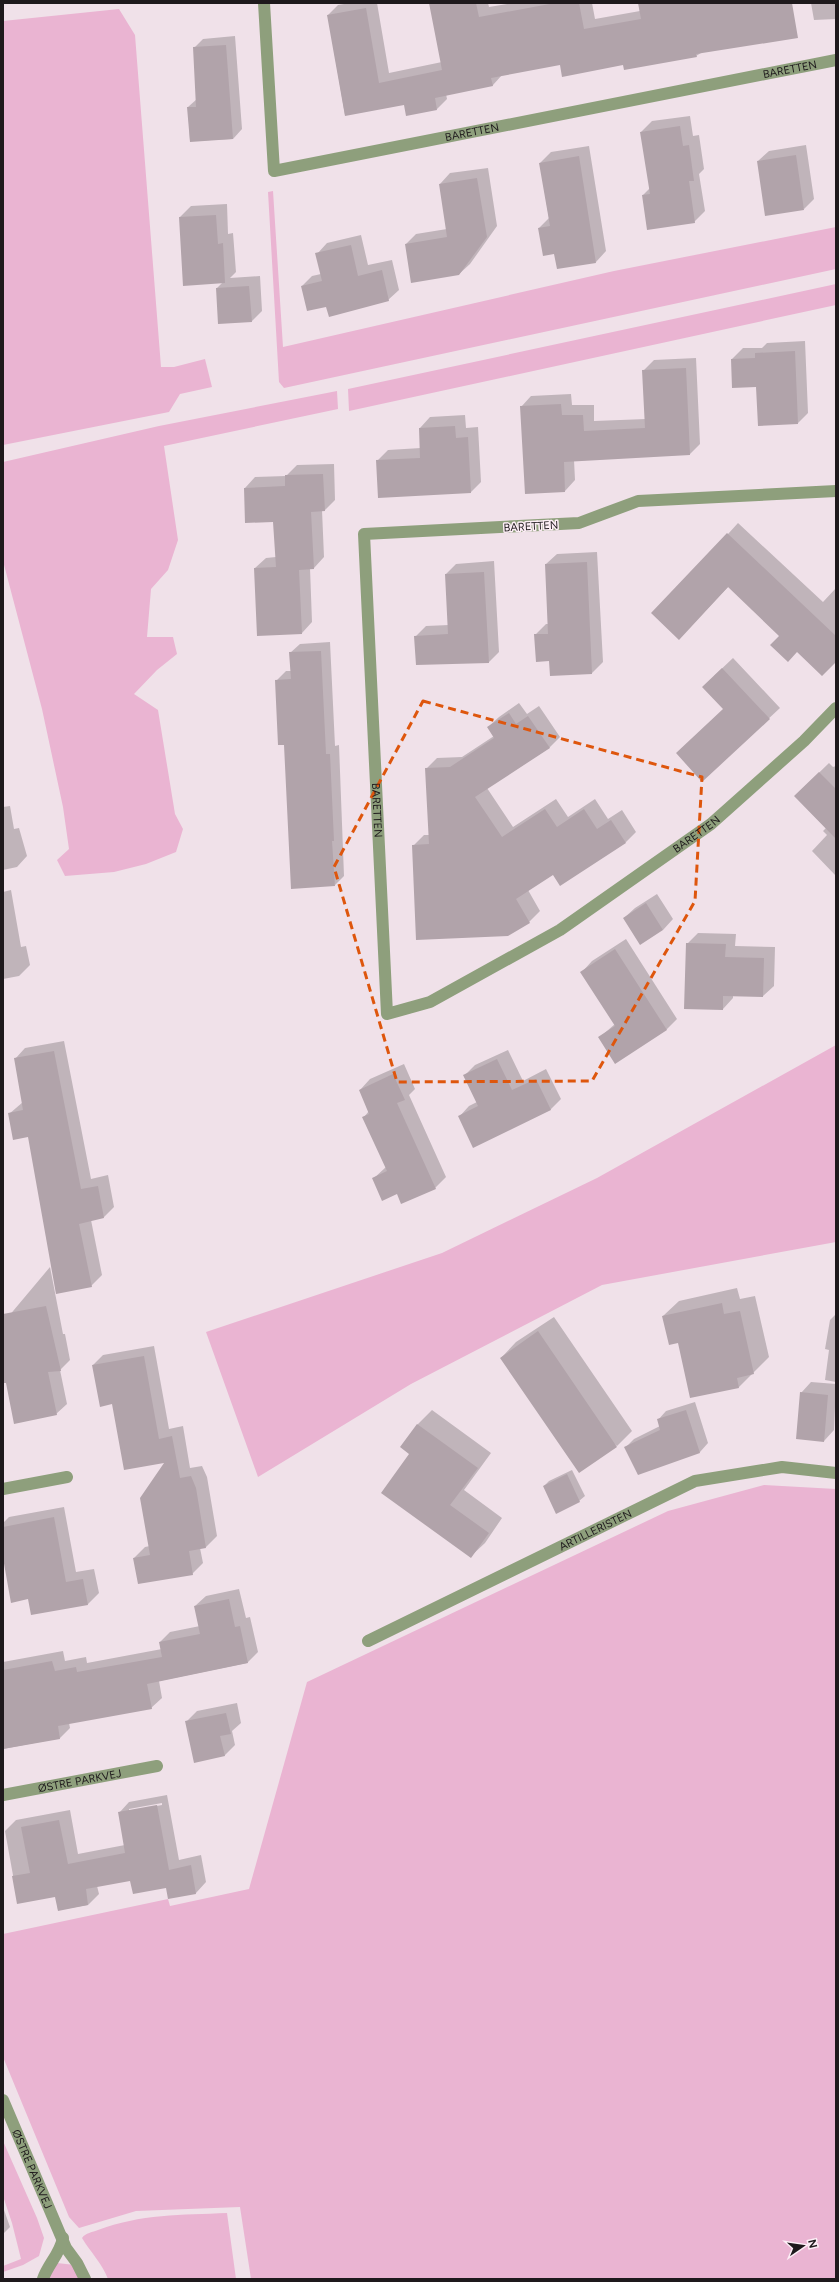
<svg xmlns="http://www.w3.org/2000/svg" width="839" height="2282" viewBox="0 0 839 2282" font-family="Figtree,sans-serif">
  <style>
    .green { fill: #eab4d2 }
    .shadow { fill: #0003; fill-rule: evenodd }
    .building { fill: #b1a3aa }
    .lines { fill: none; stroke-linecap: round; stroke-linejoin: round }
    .minor { stroke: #8e9f7c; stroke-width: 12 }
    .marked { fill: none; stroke: #de560d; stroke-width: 3; stroke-dasharray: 8 5; stroke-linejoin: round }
    .labels { text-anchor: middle; stroke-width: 3; stroke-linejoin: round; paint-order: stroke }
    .street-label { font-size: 11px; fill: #1e191c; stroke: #fdeef6 }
  </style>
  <rect width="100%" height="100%" fill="#f0e1e9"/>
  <path class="green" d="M 119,9 L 135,35 L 161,367 L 174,367 L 205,359 L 212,387 L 180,394 L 169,412 L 3,445 L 3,21 Z
    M 273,191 L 283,347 L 614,271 L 836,227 L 836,269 L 284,388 L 279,382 L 268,192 Z
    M 836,284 L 836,305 L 349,411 L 348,389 Z
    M 337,391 L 338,409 L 164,446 L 178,540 L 168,570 L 151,589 L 147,637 L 173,637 L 177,654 L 157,670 L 134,694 L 158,710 L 175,814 L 183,829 L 176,852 L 146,864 L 114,872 L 65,876 L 57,860 L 69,849 L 63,807 L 42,709 L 3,561 L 3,462 L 159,426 Z
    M 836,1045 L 836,1242 L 602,1285 L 411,1384 L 258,1477 L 206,1332 L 442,1253 L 597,1178 Z
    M 764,1485 L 836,1489 L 836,2279 L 251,2279 L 240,2207 L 136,2211 L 79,2228 L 69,2217 L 3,2057 L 3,1934 L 168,1899 L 170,1906 L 249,1889 L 307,1682 L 668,1511 Z
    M 3,2141 L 37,2218 L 44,2238 L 39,2256 L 23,2265 L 3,2272 L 3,2266 L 21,2259 L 12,2223 L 3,2196 Z
    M 227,2213 L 236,2279 L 108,2279 C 102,2263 91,2253 82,2238 C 85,2233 93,2232 98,2230 C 140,2214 182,2215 227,2213 Z
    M 57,2263 L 75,2265 L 82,2279 L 46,2279 Z"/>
  <path class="shadow" d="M 350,3 L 377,3 L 389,73 L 442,62 L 431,3 L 488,3 L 489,7 L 513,3 L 592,3 L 595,19 L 640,11 L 639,3 L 784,3 L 696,56 L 624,64 L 560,64 L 502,75 L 493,85 L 446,94 L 447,99 L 437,109 L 405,104 L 345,115 L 328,15 L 338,5 Z
    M 811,3 L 836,3 L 836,19 L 814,20 Z
    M 235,36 L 242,129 L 233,139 L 190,141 L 188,107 L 197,99 L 194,48 L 203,39 Z
    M 690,116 L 693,136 L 699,135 L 704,169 L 699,174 L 705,211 L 694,222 L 643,195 L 650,188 L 641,132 L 652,121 Z
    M 806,145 L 814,199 L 804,209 L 758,161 L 769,151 Z
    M 589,146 L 606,251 L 596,262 L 555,253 L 539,228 L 549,218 L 540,163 L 551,152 Z
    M 488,168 L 497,226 L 470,264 L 459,274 L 406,244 L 416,234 L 447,229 L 440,184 L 450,173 Z
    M 227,204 L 228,234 L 233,233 L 236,272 L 230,278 L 260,276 L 262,311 L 252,321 L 217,288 L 222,283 L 180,217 L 191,206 Z
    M 361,235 L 368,265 L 392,260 L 399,290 L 388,300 L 327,306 L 302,286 L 312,276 L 321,274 L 317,254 L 327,243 Z
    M 805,341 L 808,413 L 798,423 L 732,359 L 743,348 L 762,348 L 767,343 Z
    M 696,358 L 700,444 L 690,454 L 574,460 L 575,480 L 565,491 L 521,407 L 531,396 L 571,394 L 572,405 L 594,405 L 594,421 L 646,419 L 643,371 L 654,360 Z
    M 465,415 L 466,428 L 478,427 L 481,482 L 471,492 L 377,461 L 388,450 L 421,448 L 420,428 L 430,417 Z
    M 334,464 L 335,500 L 325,510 L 322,510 L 324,557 L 314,568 L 310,568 L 312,622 L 302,633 L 255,568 L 266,558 L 276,557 L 274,521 L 245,488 L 255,477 L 286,476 L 297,465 Z
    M 738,523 L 823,602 L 836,588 L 836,661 L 780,636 L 729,586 L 689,628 L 728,534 Z
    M 597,552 L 603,662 L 592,673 L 551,675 L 550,660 L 535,635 L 546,624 L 549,624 L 546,564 L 557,554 Z
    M 494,561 L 499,652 L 489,662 L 415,637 L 426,626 L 449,625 L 446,574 L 456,564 Z
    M 330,642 L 335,746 L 339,745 L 344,876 L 335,885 L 285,743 L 277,680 L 286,671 L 291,671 L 290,653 L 300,644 Z
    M 733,658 L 780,708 L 703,780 L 724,709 L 714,676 Z
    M 519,703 L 527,714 L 539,706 L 560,737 L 549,748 L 487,788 L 513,827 L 556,799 L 568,817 L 595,799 L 608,819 L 622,810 L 636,832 L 626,842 L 560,884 L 553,874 L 528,890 L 540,911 L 529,922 L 413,846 L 424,835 L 430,835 L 426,769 L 437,758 L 462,757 L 494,736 L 488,727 L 499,717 Z
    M 829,763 L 833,767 L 836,766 L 836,876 L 812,851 L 827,835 L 823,831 L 826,828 L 795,796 Z
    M 10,806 L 14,829 L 19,828 L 27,856 L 17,867 L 3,870 L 3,807 Z
    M 11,890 L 21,947 L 26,946 L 30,965 L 19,976 L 3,979 L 3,892 Z
    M 657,894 L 673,919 L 663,930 L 624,918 L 635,908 Z
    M 698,933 L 736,934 L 735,946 L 775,947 L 774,986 L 763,996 L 733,995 L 733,998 L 723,1009 L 687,944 Z
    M 626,939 L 677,1019 L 666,1030 L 600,1037 L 615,1024 L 582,972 L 592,961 Z
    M 64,1041 L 91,1179 L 108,1175 L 114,1207 L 104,1217 L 91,1220 L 102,1275 L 91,1286 L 29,1136 L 9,1114 L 23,1102 L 15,1059 L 25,1048 Z
    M 508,1050 L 523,1081 L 546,1069 L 561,1099 L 550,1110 L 459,1117 L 469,1106 L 477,1102 L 464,1076 L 475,1065 Z
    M 404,1064 L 415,1089 L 409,1095 L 446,1177 L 435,1188 L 397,1193 L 373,1179 L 386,1167 L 364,1117 L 369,1111 L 360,1090 L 370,1079 Z
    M 50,1267 L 63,1334 L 65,1334 L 70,1360 L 60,1370 L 67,1404 L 56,1414 L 3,1363 L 3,1323 Z
    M 737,1288 L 740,1299 L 755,1296 L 769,1357 L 739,1387 L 691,1397 L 679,1342 L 663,1316 L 679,1301 Z
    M 836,1309 L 836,1382 L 825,1380 L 829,1350 L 825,1349 L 830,1320 L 835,1315 Z
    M 554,1317 L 632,1431 L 617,1446 L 501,1358 L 516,1342 Z
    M 154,1346 L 169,1429 L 183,1426 L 190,1468 L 202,1466 L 207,1477 L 217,1536 L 206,1547 L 200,1548 L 203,1563 L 192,1574 L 134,1558 L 145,1547 L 150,1546 L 166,1461 L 112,1403 L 93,1365 L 103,1355 Z
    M 811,1382 L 836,1384 L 834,1430 L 824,1441 L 801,1393 Z
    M 695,1402 L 708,1443 L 700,1452 L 638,1474 L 626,1447 L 634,1439 L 660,1426 L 658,1420 L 666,1411 Z
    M 432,1410 L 491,1453 L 464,1490 L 502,1518 L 485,1543 L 470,1557 L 411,1454 L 401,1447 L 418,1424 Z
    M 572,1470 L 585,1496 L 579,1501 L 544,1486 L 549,1481 Z
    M 64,1507 L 76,1572 L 94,1569 L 99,1593 L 88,1604 L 32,1614 L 29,1598 L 3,1554 L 3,1523 L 9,1517 Z
    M 239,1589 L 246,1618 L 250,1617 L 258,1652 L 247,1663 L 159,1681 L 162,1698 L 151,1708 L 69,1723 L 70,1728 L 60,1738 L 3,1749 L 3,1662 L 63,1651 L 65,1661 L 86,1657 L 87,1663 L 162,1649 L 160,1642 L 170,1632 L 200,1626 L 195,1606 L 206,1596 Z
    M 237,1703 L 241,1723 L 232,1731 L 235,1745 L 224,1756 L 186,1722 L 197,1711 Z
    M 167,1795 L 179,1860 L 201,1855 L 206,1882 L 196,1893 L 169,1898 L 167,1887 L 131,1879 L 97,1886 L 99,1894 L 88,1905 L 58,1910 L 56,1896 L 18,1903 L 5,1831 L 16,1820 L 70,1810 L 78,1854 L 125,1845 L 119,1813 L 129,1802 ZM 162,1803 L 162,1805 L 129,1811 L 129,1809 Z
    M 3,2207 L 10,2227 L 3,2234 Z"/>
  <path class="building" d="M 429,3 L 476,3 L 479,17 L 555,3 L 579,3 L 584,29 L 641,19 L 638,3 L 792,3 L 798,38 L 696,54 L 697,57 L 624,70 L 623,65 L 562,77 L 560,65 L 491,78 L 493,86 L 435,98 L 437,110 L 406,116 L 404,105 L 345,116 L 327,15 L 366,8 L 379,83 L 442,70 Z
    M 226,45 L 233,139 L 190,142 L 187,107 L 196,107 L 193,47 Z
    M 680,126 L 683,146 L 689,145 L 694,181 L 689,181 L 695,223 L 647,230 L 642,195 L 650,194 L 640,132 Z
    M 796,155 L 804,210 L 765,216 L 757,161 Z
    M 579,156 L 596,263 L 557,269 L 554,254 L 543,256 L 538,228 L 550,226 L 539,163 Z
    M 477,178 L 487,237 L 459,275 L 411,283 L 405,244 L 447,237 L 439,184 Z
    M 216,215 L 218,244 L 223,243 L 225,283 L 183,286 L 179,217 Z
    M 351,245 L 358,276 L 382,270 L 389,301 L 329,317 L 326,307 L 307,311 L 301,286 L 322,281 L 315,253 Z
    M 249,286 L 252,322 L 218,324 L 216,288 Z
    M 795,351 L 798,424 L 758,426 L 756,387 L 732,388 L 731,359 L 755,358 L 755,353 Z
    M 686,368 L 690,455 L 564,462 L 565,492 L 525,494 L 520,406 L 561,404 L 562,415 L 583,415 L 584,431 L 645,428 L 642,370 Z
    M 455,426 L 456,438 L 468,437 L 471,493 L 378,498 L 376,460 L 420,458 L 419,428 Z
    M 323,474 L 325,511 L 311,512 L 314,569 L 299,570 L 302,634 L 257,636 L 254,568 L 276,567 L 273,522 L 245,523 L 244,488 L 285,486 L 285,475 Z
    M 727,533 L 836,636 L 836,662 L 822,676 L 797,652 L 788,662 L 770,645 L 779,636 L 728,587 L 679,640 L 651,613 Z
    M 587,562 L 592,674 L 550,676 L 549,661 L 536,662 L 534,634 L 548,634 L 545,564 Z
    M 484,572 L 489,663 L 416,665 L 414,636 L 448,634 L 445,574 Z
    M 321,651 L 326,754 L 330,754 L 334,841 L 332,841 L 335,886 L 291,889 L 284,745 L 278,745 L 275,680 L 291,679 L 289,652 Z
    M 722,668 L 770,719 L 702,782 L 676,753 L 723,709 L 702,687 Z
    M 509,713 L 516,724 L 528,716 L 550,748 L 475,797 L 502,837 L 545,809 L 557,827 L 584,809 L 597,829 L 611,820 L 626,843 L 560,886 L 553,875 L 516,899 L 530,923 L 508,936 L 416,940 L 412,845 L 429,844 L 425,768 L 450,767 L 494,738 L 487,727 Z
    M 819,772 L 836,789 L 836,839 L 794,796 Z
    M 646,903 L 663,930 L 640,945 L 623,918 Z
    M 686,943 L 726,944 L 725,957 L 764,958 L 763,997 L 723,996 L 723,1010 L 684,1009 Z
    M 615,949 L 667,1030 L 615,1064 L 598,1037 L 615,1026 L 580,972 Z
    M 54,1051 L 81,1189 L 98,1186 L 104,1218 L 79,1224 L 92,1287 L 56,1294 L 28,1137 L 13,1140 L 8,1113 L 23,1110 L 14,1058 Z
    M 497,1059 L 512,1090 L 536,1079 L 551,1110 L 473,1148 L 458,1116 L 478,1106 L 463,1075 Z
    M 393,1074 L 405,1100 L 397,1103 L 436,1189 L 401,1204 L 397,1194 L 382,1201 L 372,1178 L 387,1171 L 362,1117 L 369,1114 L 359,1090 Z
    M 722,1303 L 724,1314 L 740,1311 L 754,1374 L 737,1378 L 739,1388 L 690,1398 L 678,1343 L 669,1345 L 662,1316 Z
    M 46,1306 L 61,1371 L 48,1372 L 57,1415 L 14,1424 L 6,1383 L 3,1383 L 3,1314 Z
    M 538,1331 L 617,1447 L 579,1473 L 500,1358 Z
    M 144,1356 L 159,1439 L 172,1436 L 180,1478 L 191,1476 L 196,1488 L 206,1548 L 189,1551 L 193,1575 L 138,1584 L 133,1558 L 150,1555 L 140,1498 L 164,1463 L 124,1470 L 112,1404 L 100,1407 L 92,1365 Z
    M 800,1392 L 828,1395 L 824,1442 L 796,1439 Z
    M 686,1410 L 700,1453 L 638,1475 L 624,1447 L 660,1430 L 657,1419 Z
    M 417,1424 L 478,1468 L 450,1505 L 489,1533 L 471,1558 L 381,1493 L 409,1454 L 400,1447 Z
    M 567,1474 L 580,1502 L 556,1514 L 543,1486 Z
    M 54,1517 L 66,1582 L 83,1579 L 88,1605 L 31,1615 L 28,1599 L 11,1603 L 3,1558 L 3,1527 Z
    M 229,1599 L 235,1627 L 240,1626 L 248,1663 L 147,1684 L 152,1709 L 58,1726 L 60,1739 L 3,1749 L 3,1670 L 52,1661 L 55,1671 L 76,1667 L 77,1672 L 162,1657 L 159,1642 L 200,1634 L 194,1606 Z
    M 226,1713 L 231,1734 L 220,1736 L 225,1756 L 194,1763 L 185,1721 Z
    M 157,1805 L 169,1870 L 191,1865 L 196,1894 L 168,1899 L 166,1888 L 133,1894 L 130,1881 L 86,1889 L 88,1905 L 58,1911 L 55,1897 L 17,1904 L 12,1876 L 30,1873 L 21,1827 L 59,1820 L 68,1864 L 125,1853 L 118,1812 Z"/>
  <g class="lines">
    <g class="minor">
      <path id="s1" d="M 264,3 L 274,171 L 836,60"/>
      <path id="s2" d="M 836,491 L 638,501 L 579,523 L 364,534 L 387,1014 L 430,1002 L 560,930 L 711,824 L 804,741 L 836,708"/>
      <path d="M 3,1489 L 67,1477"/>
      <path id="s3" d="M 368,1641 L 695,1481 L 782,1467 L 836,1473"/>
      <path id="s4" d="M 3,1795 L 157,1766"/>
      <path id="s5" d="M 3,2100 L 66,2248 L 77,2263 L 85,2279"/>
      <path d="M 43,2279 C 48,2264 60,2254 63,2238"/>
    </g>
  </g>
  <path class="marked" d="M 423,701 L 702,777 L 695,901 L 592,1081 L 397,1082 L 334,867 Z"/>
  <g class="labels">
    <g class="street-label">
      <text dy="4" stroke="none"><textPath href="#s1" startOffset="694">BARETTEN</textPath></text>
      <text dy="4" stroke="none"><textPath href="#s1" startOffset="370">BARETTEN</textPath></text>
      <text transform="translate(531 526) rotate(-3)" y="4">BARETTEN</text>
      <text dy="4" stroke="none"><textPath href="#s2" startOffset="753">BARETTEN</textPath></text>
      <text dy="4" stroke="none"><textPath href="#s2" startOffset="1317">BARETTEN</textPath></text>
      <text dy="4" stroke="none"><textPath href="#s3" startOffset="253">ARTILLERISTEN</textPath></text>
      <text dy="4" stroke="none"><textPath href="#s4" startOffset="78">ØSTRE PARKVEJ</textPath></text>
      <text dy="4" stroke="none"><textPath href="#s5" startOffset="75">ØSTRE PARKVEJ</textPath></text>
    </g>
  </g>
  <rect width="839" height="2282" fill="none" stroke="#1e191c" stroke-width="8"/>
  <g transform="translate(803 2246) rotate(77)" stroke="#fdeef6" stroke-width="3" paint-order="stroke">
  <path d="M0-3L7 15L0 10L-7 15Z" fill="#1e191c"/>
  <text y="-6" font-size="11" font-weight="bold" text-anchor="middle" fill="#1e191c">N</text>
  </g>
</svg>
